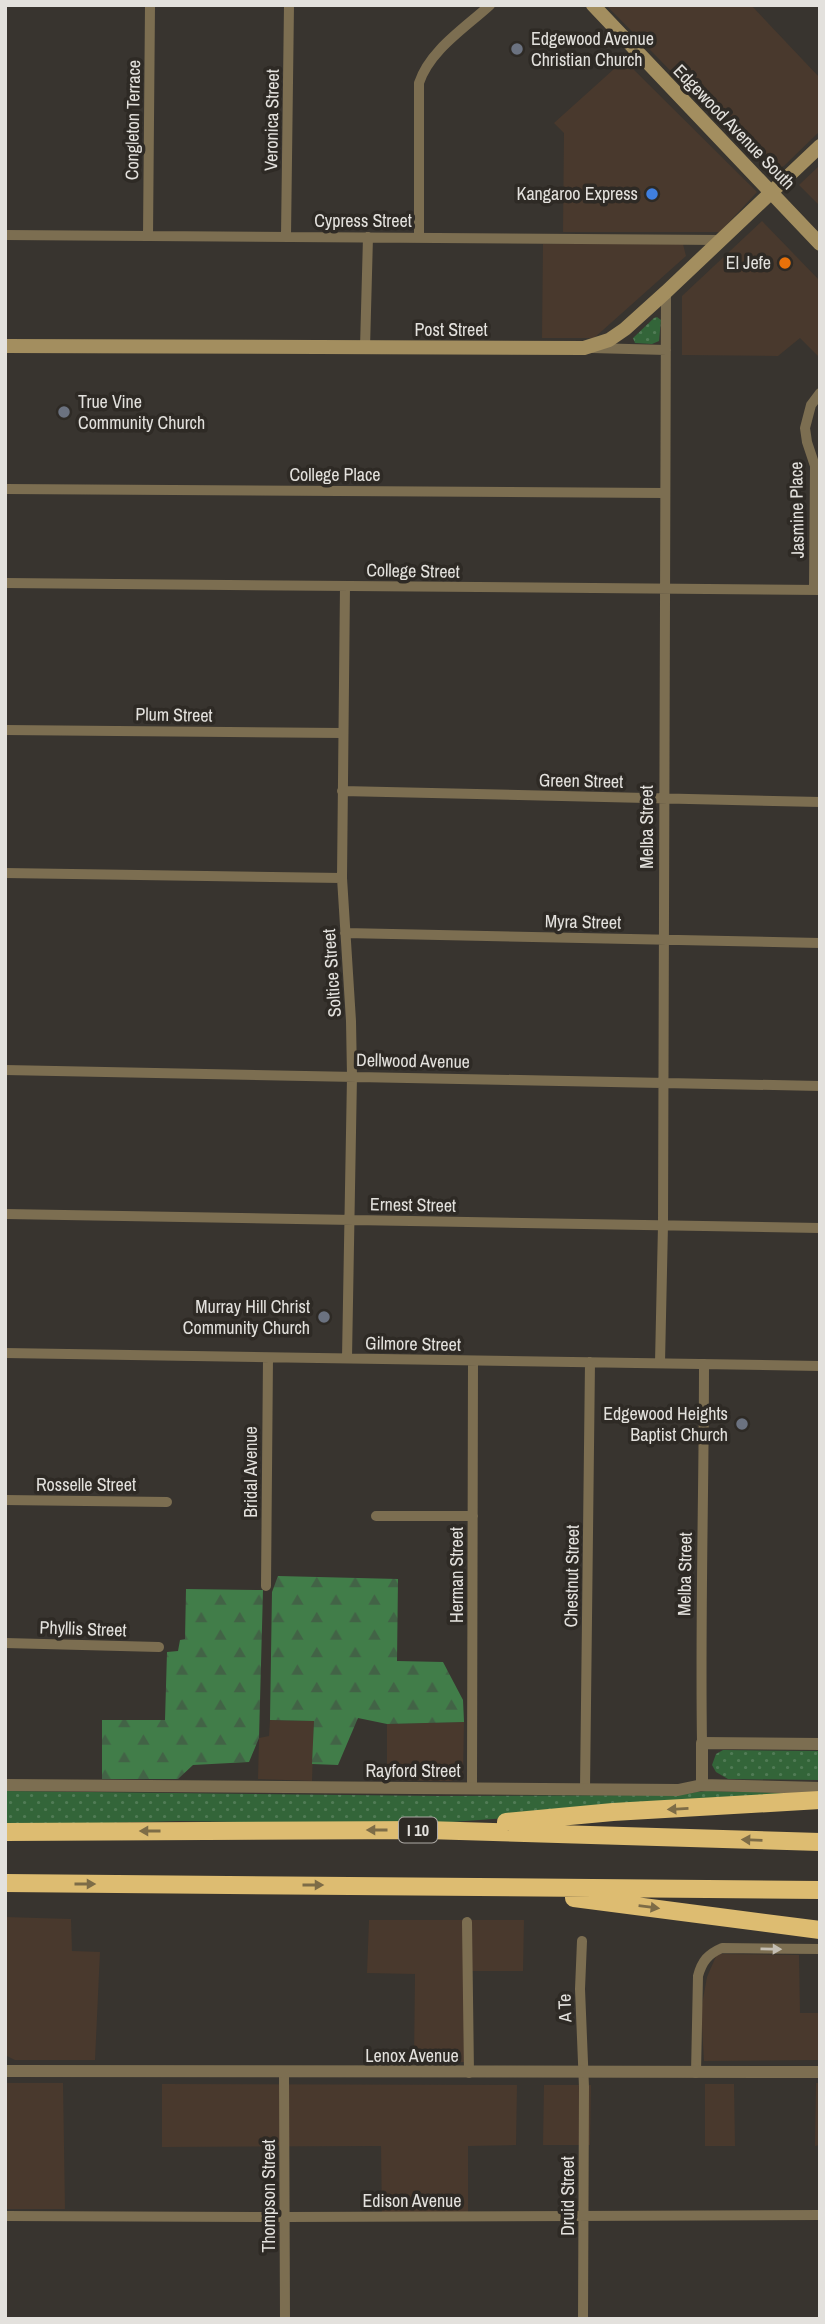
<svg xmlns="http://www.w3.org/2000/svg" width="825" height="2324" viewBox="0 0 825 2324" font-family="'Archivo Narrow',sans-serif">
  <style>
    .commercial { fill: #49392d }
    .grass { fill: url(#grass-dots) }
    .forest { fill: url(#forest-firs) }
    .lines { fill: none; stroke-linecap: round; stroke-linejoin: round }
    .minor { stroke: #7c6e51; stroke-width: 10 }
    .tertiary { stroke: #7c6e51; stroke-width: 12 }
    .secondary { stroke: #a38e5f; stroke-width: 14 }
    .motorway { stroke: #ddbc71; stroke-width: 18 }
    .oneway { fill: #7d6c47 }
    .oneway2 { fill: #c4beb3 }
    .worship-dot { fill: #6b7280; stroke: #2e2a25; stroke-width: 2.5 }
    .shop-dot { fill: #3f7fe0; stroke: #2e2a25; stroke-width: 2.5 }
    .food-dot { fill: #e8710a; stroke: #2e2a25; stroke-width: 2.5 }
    .labels { text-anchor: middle; stroke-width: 7; stroke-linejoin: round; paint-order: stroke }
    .shield { fill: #2e2a25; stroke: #adaaa6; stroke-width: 2 }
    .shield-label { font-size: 16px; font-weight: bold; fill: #e3e1dd }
    .poi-label { font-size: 18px; fill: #e3e1dd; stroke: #2e2a25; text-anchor: end }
    .street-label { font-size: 18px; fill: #e3e1dd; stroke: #2e2a25 }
  </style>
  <defs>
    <pattern id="grass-dots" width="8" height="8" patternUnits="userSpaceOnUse" patternTransform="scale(1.75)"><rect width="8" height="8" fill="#336539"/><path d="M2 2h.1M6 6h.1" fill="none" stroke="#507b55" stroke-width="1.8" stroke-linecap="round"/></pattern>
    <pattern id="forest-firs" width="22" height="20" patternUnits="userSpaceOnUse" patternTransform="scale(1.75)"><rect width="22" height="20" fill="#417d49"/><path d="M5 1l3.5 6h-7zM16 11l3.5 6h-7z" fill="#426346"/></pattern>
  </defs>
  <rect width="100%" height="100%" fill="#38342f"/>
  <path class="commercial" d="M 606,5 L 751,5 L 820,78 L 820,131 L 784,166 L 774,170 L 762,164 Z
    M 624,60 L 757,192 L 720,232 L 563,232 L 564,133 L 554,123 Z
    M 820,165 L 820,206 L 799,185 Z
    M 762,221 L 820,281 L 820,358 L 800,338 L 778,356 L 682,355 L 682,296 Z
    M 543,244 L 683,244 L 686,256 L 594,338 L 542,338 Z
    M 270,1720 L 314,1721 L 312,1781 L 258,1779 L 259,1738 L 269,1736 Z
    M 464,1722 L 463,1773 L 452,1781 L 387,1780 L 387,1724 Z
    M 5,1917 L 71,1919 L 72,1951 L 100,1952 L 95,2060 L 15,2060 L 5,2055 Z
    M 369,1920 L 524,1920 L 523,1971 L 464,1971 L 465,2062 L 414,2062 L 415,1974 L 367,1973 Z
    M 717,1954 L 799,1955 L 800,2013 L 820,2013 L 820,2060 L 704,2061 L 701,2010 L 707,1977 Z
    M 5,2083 L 63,2083 L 65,2209 L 5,2209 Z
    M 816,2083 L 820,2083 L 820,2145 L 815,2146 Z
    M 162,2084 L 517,2085 L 516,2145 L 468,2146 L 468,2221 L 382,2221 L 381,2146 L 162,2147 Z
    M 705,2084 L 734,2084 L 735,2146 L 705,2146 Z
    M 544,2085 L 591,2085 L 590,2145 L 543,2145 Z"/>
  <path class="grass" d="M 657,317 L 661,320 L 659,341 L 652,344 L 635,343 L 633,338 L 654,318 Z
    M 723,1750 L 820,1751 L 820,1780 L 728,1779 L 716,1772 L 712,1765 L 716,1754 Z
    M 5,1791 L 438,1796 L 667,1795 L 707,1791 L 794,1793 L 630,1809 L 411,1825 L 179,1821 L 5,1826 Z"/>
  <path class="forest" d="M 278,1576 L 398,1579 L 397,1661 L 443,1662 L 463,1700 L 464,1722 L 387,1724 L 358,1718 L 338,1765 L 312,1764 L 314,1721 L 270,1720 L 272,1592 Z
    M 186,1589 L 263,1590 L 259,1738 L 249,1762 L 193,1765 L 178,1779 L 102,1779 L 102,1720 L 165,1720 L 167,1652 L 178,1651 L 180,1640 L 185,1639 Z"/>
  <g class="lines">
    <path class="minor" d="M 5,235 L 721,240
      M 148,236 L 150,5
      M 286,236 L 289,5
      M 419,237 L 419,83 C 430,50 465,28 490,5
      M 365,348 L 368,237
      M 592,348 L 666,350
      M 5,489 L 665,493
      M 5,583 L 820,590
      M 345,586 L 342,878 L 351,1021 L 352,1076 L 347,1358
      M 814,590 L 815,466 L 807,442 L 805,428 L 811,405 L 820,393
      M 5,730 L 342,733
      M 342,791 L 820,802
      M 5,873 L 342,878
      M 345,933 L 820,943
      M 5,1070 L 820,1086
      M 5,1214 L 820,1228
      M 5,1353 L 820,1366
      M 660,1363 L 663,1225 L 666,292
      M 5,1500 L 167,1502
      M 376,1516 L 473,1516
      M 266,1586 L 268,1358
      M 5,1643 L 159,1647
      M 702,1743 C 700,1616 704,1490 704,1364
      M 472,1789 L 473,1361
      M 585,1789 L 590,1362
      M 467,1922 L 469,2073
      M 582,1941 L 580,1989 L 584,2087 L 583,2319
      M 284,2073 L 285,2319
      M 696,2073 L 698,1976 C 702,1961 708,1954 722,1948 L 820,1949
      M 5,2216 L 285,2217 L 820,2215"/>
    <path class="tertiary" d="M 5,1785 L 678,1790 L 702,1785 L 820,1788
      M 702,1785 L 702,1743 L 820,1744
      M 5,2071 L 820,2072"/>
    <path class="secondary" d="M 593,5 L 820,244
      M 5,346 L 584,348 L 609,340 L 625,329 L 666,292 L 820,146"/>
    <path class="motorway" d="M 506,1822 L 613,1812 L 820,1800
      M 5,1832 L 426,1830 L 820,1842
      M 5,1883 L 820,1890
      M 574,1898 L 820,1930"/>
  </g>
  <defs><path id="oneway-solid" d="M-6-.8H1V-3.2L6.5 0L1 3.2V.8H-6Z" transform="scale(1.75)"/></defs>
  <g class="oneway">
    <use href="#oneway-solid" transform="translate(678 1809) rotate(177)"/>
    <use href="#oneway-solid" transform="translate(377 1830) rotate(180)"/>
    <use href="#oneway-solid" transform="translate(150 1831) rotate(180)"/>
    <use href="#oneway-solid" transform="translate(752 1840) rotate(-178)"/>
    <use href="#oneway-solid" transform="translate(85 1884)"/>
    <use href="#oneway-solid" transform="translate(313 1885)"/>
    <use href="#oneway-solid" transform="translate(649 1907) rotate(7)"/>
  </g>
  <use class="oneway2" href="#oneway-solid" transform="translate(771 1949) rotate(1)"/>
  <g class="worship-dot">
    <circle cx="517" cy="49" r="7"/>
    <circle cx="64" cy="412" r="7"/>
    <circle cx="324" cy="1317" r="7"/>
    <circle cx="742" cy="1424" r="7"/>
  </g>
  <circle class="shop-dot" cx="652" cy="194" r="7"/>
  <circle class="food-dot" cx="785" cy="263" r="7"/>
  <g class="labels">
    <rect class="shield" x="399" y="1817.5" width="38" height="25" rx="5"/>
    <g class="shield-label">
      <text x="418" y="1836">I 10</text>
    </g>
    <g class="poi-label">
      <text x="531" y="45" text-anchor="start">Edgewood Avenue<tspan x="531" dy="21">Christian Church</tspan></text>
      <text x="638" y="200">Kangaroo Express</text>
      <text x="771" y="269">El Jefe</text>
      <text x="78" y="408" text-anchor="start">True Vine<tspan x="78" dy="21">Community Church</tspan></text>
      <text x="310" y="1313">Murray Hill Christ<tspan x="310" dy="21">Community Church</tspan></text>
      <text x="728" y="1420">Edgewood Heights<tspan x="728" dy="21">Baptist Church</tspan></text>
    </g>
    <g class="street-label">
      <text transform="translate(133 120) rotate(-89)" y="6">Congleton Terrace</text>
      <text transform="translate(272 120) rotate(-89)" y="6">Veronica Street</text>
      <text transform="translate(734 127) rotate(46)" y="6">Edgewood Avenue South</text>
      <text x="363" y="227">Cypress Street</text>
      <text x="451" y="336">Post Street</text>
      <text x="335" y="481">College Place</text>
      <text transform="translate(797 510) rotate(-91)" y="6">Jasmine Place</text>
      <text transform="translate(413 571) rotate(1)" y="6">College Street</text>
      <text transform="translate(174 715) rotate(1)" y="6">Plum Street</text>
      <text transform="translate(581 781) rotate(1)" y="6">Green Street</text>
      <text transform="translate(647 827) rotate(-90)" y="6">Melba Street</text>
      <text transform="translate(583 922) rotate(1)" y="6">Myra Street</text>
      <text transform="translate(332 973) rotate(-94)" y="6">Soltice Street</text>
      <text transform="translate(413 1061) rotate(1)" y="6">Dellwood Avenue</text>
      <text transform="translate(413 1205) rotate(1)" y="6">Ernest Street</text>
      <text transform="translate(413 1344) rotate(1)" y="6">Gilmore Street</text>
      <text transform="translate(251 1472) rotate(-90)" y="6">Bridal Avenue</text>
      <text x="86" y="1491">Rosselle Street</text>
      <text transform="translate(685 1574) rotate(-89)" y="6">Melba Street</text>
      <text transform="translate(457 1575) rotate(-90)" y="6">Herman Street</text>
      <text transform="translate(572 1576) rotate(-89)" y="6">Chestnut Street</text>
      <text transform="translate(83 1629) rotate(2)" y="6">Phyllis Street</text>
      <text x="413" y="1777">Rayford Street</text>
      <text transform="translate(565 2008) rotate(-92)" y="6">A Te</text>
      <text x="412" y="2062">Lenox Avenue</text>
      <text transform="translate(269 2196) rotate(-90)" y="6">Thompson Street</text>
      <text transform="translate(568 2196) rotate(-90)" y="6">Druid Street</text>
      <text x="412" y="2207">Edison Avenue</text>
    </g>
  </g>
  <rect width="825" height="2324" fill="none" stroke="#e3e1dd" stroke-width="14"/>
</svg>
